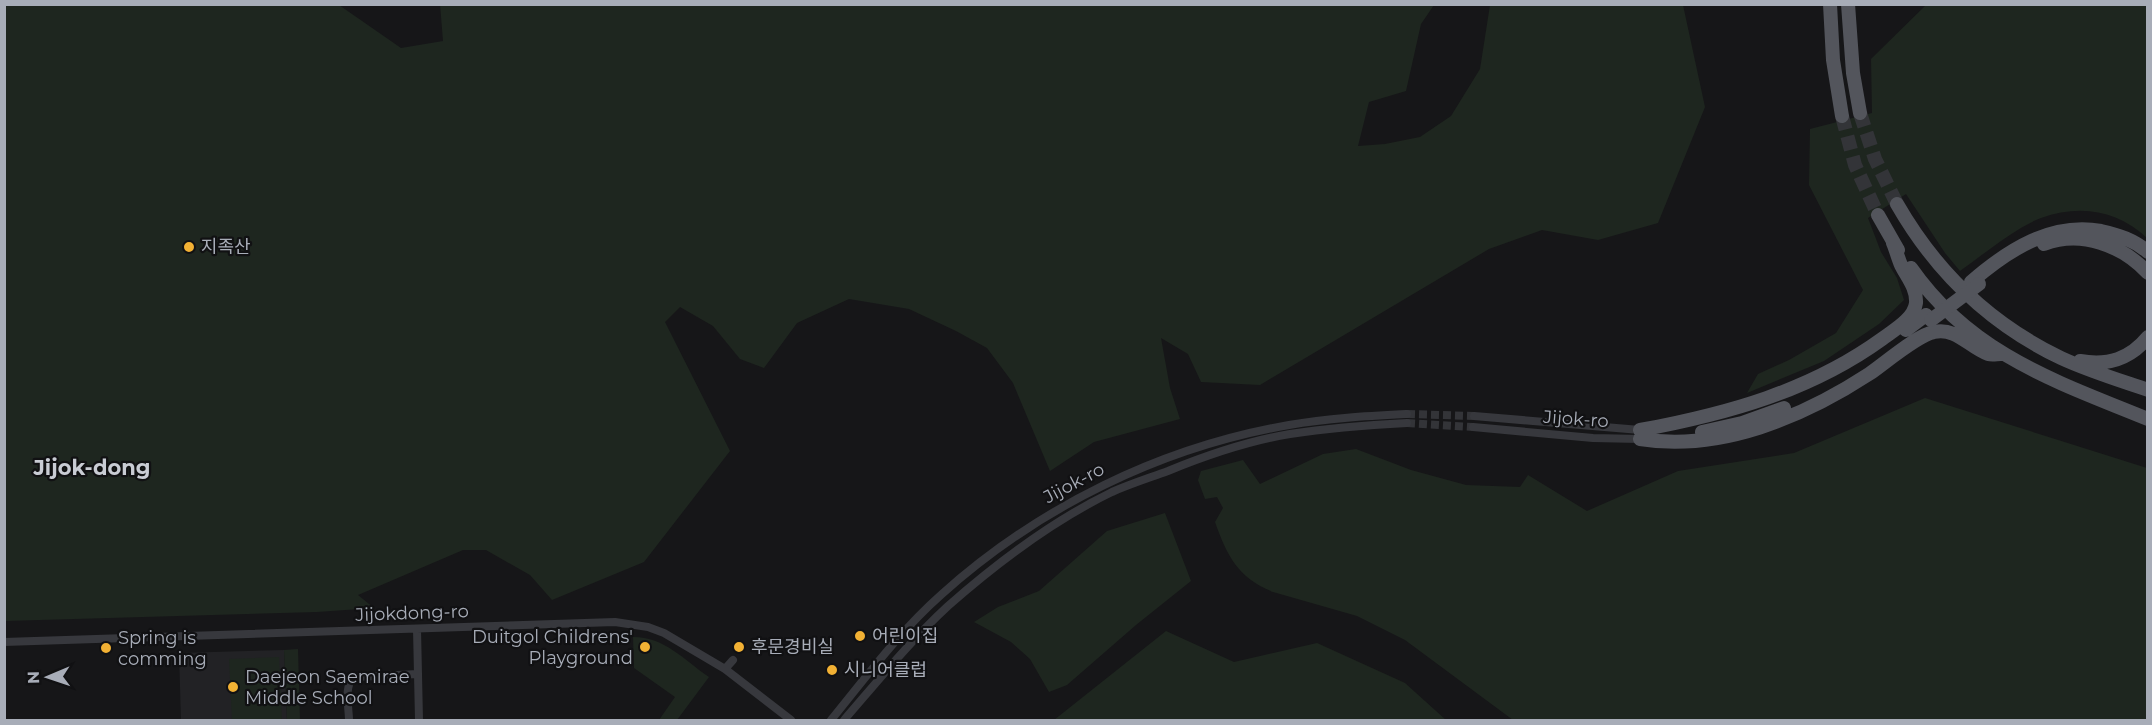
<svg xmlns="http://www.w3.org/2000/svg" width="2152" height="725" viewBox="0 0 2152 725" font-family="Montserrat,'Noto Sans KR',sans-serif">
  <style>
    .built { fill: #222225 }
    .green { fill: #1e261f }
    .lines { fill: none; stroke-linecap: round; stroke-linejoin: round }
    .minor-tunnel { stroke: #333438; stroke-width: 8; stroke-dasharray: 8 4; stroke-linecap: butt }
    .primary-tunnel { stroke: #333438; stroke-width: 14; stroke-dasharray: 14 7; stroke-linecap: butt }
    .minor { stroke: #37383d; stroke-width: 8 }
    .primary { stroke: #53555c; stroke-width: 14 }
    .primary-bridge { stroke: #53555c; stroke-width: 14 }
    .poi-dot { fill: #f2b134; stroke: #111113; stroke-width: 2 }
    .labels { text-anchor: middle; stroke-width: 4.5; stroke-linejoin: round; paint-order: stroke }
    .poi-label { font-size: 18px; fill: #a8adb8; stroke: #111113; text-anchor: start }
    .street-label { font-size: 18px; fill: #a8adb8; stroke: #111113 }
    .quarter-label { font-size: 21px; font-weight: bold; fill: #c9ccd4; stroke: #111113 }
  </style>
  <rect width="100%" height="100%" fill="#161618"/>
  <path class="built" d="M 284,650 L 287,720 L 181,720 L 179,653 Z"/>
  <path class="green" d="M 440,4 L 1434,5 L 1421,24 L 1406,91 L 1369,102 L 1358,146 L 1385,144 L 1420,137 L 1451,116 L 1480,69 L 1490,5 L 1683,5 L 1705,107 L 1658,223 L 1598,240 L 1542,230 L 1489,249 L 1260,385 L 1201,382 L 1188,354 L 1161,338 L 1170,388 L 1180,419 L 1094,442 L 1050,471 L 1013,383 L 987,348 L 956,331 L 909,309 L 849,299 L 797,323 L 764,368 L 740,359 L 713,326 L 680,307 L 665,322 L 730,451 L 644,562 L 552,600 L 530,575 L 486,550 L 463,550 L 358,595 L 374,608 L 317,612 L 5,621 L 5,5 L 339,5 L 401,48 L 443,41 Z
    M 1926,5 L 2147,5 L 2147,238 C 2117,210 2080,204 2041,218 C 2018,226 1981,256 1960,271 L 1945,253 L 1906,194 L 1868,218 L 1881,252 L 1897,278 L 1904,300 L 1879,324 L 1824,361 L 1747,393 L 1758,374 L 1789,360 L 1836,333 L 1863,290 L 1809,185 L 1810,129 L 1872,113 L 1871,59 Z
    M 1925,398 L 2147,468 L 2147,720 L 1513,720 L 1405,640 L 1357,616 L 1273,592 C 1238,578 1227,556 1215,522 L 1223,508 L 1217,497 L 1205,499 L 1198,480 L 1201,471 L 1243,460 L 1260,484 L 1323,454 L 1356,449 L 1411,470 L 1466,485 L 1520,487 L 1528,475 L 1587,511 L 1678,471 L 1794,453 Z
    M 1165,513 L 1191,581 L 1136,625 L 1067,685 L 1049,692 L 1030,659 L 1011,642 L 974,622 L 998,607 L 1039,591 L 1107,531 Z
    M 1166,631 L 1234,662 L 1317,643 L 1405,683 L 1446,720 L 1054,720 Z
    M 633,637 C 665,637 684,660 709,677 L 677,720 L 659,720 L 675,697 L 634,668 Z
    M 298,649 L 300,720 L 287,720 L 284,650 Z
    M 279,657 L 282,720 L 232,720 L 229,659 Z"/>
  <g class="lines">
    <path class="minor-tunnel" d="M 1407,414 L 1474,416
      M 1407,423 L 1473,427"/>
    <path class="primary-tunnel" d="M 1860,113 L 1875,159 L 1897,204
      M 1842,116 L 1855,165 L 1878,215"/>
    <path class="minor" d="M 1474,416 L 1640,430
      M 1473,427 L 1593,438 L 1640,439
      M 417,629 L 419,720
      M 4,642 L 615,622 L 648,627 L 664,633 L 725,669 L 791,720
      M 725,669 L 733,660
      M 349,720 C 349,708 343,684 355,677 L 418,674
      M 831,720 C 866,677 900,631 942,594 C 1039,507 1161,447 1289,425 C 1328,418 1368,416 1407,414
      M 844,720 C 877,682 910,641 948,606 C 998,562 1052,521 1112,492 C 1130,484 1149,478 1168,471 C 1207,455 1248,441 1290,434 C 1329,428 1368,425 1407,423"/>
    <path class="primary" d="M 1830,4 L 1833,60 L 1842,116
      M 1848,4 L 1853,73 L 1860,113
      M 1897,204 C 1936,272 1990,324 2061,358 C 2089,371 2119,380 2148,390
      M 1878,215 L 1898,250
      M 2044,244 C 2081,230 2122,245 2148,273
      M 1911,268 C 1971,354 2055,381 2148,419
      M 1971,282 C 2008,250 2051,222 2101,231 C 2119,235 2134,240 2148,252
      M 1906,330 L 1926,315
      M 2080,361 C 2108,366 2130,359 2148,337
      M 1640,430 C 1727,414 1810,391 1882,339 C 1894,330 1914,319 1916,303 C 1917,288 1907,277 1901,265 C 1898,258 1896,250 1893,243
      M 1702,432 L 1742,423 L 1784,408
      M 1640,439 C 1720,452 1803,417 1869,374 C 1884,364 1917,335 1934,332 C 1956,327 1969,347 1988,354 C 1992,355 1997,354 2001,354"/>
    <path class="primary-bridge" d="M 1931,320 L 1979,284"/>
  </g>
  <g class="poi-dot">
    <circle cx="189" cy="247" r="6"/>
    <circle cx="860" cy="636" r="6"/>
    <circle cx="645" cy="647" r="6"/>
    <circle cx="739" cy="647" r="6"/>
    <circle cx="106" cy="648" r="6"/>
    <circle cx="832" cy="670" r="6"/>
    <circle cx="233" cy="687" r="6"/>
  </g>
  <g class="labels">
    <g class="poi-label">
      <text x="201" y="253">지족산</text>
      <text x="872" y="642">어린이집</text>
      <text x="633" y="643" text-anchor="end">Duitgol Childrens'<tspan x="633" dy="21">Playground</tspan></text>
      <text x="118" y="644">Spring is<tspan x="118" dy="21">comming</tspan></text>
      <text x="751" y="653">후문경비실</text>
      <text x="844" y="676">시니어클럽</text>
      <text x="245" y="683">Daejeon Saemirae<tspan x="245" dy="21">Middle School</tspan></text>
    </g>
    <g class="street-label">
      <text transform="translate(1576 419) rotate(4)" y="6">Jijok-ro</text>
      <text transform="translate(1074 483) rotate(-28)" y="6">Jijok-ro</text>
      <text transform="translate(412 613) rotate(-2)" y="6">Jijokdong-ro</text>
    </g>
    <g class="quarter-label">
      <text x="92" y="475">Jijok-dong</text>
    </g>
  </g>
  <rect width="2152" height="725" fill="none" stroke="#a8adb8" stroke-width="12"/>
  <g transform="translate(48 677) rotate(268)" stroke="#111113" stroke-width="4.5" paint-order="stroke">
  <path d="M0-4.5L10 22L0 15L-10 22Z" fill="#a8adb8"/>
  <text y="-9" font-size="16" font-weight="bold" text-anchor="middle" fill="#a8adb8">N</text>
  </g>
</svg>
